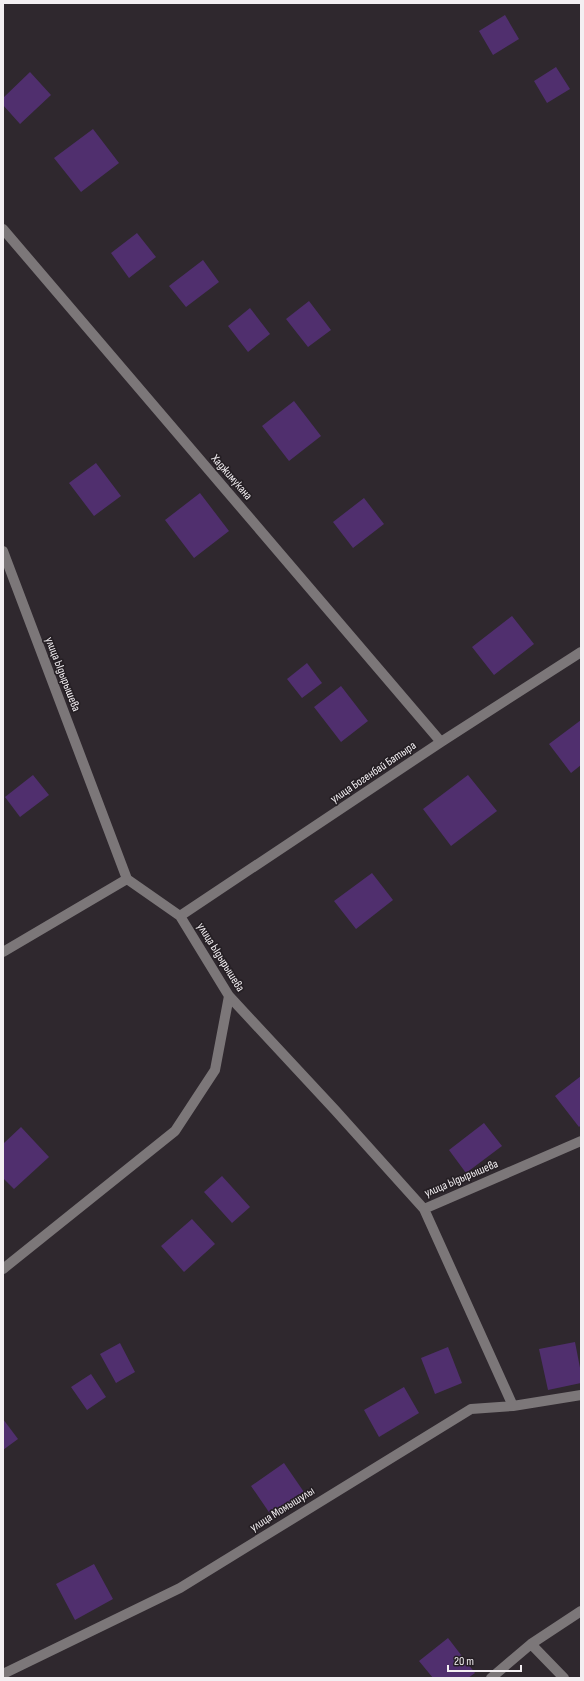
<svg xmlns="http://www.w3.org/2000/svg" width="584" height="1681" viewBox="0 0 584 1681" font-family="'Sofia Sans Condensed',sans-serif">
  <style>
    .building { fill: #502f6e }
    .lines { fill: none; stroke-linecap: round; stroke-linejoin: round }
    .minor { stroke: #7c7779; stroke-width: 10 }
    .labels { text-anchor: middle; stroke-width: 3.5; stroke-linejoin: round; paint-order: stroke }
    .street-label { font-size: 12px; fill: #f3eff2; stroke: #251f24 }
  </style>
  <rect width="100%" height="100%" fill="#2f282e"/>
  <path class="building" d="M 505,15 L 519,39 L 493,55 L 479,31 Z
    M 556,67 L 570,89 L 547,103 L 534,81 Z
    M 30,72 L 51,95 L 20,124 L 3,105 L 3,98 Z
    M 93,129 L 119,163 L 81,192 L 54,158 Z
    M 137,233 L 156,257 L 129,278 L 111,253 Z
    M 203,260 L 219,282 L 186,307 L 169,286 Z
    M 309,301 L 331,330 L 308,347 L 286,319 Z
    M 250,308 L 270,334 L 248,352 L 228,326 Z
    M 294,401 L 321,436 L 289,461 L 262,426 Z
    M 96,463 L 121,496 L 94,516 L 69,483 Z
    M 200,493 L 229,531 L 194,558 L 165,520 Z
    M 364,498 L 384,524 L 353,548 L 333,522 Z
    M 512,616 L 534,644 L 494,675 L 472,647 Z
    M 307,663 L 322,683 L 302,698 L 287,679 Z
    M 341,686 L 368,721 L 341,742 L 314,707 Z
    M 581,720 L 581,765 L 571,773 L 549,744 Z
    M 33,775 L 49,795 L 20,817 L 5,797 Z
    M 468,775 L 497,811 L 451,846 L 423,809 Z
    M 372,873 L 393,900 L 356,929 L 334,901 Z
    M 581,1076 L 581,1125 L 579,1127 L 555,1096 Z
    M 484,1123 L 502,1146 L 466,1173 L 449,1150 Z
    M 21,1127 L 49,1157 L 14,1189 L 3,1178 L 3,1144 Z
    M 222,1176 L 250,1207 L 232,1223 L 204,1192 Z
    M 192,1219 L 215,1244 L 184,1272 L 161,1246 Z
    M 575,1342 L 581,1373 L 581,1383 L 548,1390 L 539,1349 Z
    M 120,1343 L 135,1372 L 116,1383 L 100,1354 Z
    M 448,1347 L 462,1383 L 435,1394 L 421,1358 Z
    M 91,1374 L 106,1397 L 87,1410 L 71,1387 Z
    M 404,1387 L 419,1413 L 379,1437 L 364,1410 Z
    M 3,1419 L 18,1439 L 3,1450 Z
    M 284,1463 L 306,1495 L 273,1518 L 251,1486 Z
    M 94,1564 L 113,1599 L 75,1620 L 56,1584 Z
    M 448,1638 L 475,1673 L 468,1678 L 433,1678 L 419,1661 Z"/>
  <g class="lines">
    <path class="minor" d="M 3,229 L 441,742
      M 3,551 L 127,879 L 180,916 L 229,996 L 335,1110 L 424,1209 L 581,1141
      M 180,916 L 441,742 L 581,652
      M 3,952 L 127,879
      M 424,1209 L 513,1406
      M 3,1269 L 175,1131 L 215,1070 L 229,996
      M 531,1644 L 564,1678
      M 3,1674 L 180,1588 L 471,1409 L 513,1406 L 581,1395
      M 491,1678 L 531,1644 L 581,1611"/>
  </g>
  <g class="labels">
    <g class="street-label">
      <text transform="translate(232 477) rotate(49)" y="4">Хаджимукана</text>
      <text transform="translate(63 674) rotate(69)" y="4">улица Ыдырышева</text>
      <text transform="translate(373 772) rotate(-34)" y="4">улица Богенбай Батыра</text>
      <text transform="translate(221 957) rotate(58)" y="4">улица Ыдырышева</text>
      <text transform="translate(461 1178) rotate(-23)" y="4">улица Ыдырышева</text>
      <text transform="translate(282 1509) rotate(-32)" y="4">улица Момышулы</text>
    </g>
  </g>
  <rect width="584" height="1681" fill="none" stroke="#f3eff2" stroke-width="8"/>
  <path d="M448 1665v6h73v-6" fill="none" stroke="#f3eff2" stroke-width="2"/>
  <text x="454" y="1665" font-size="12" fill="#f3eff2" stroke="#251f24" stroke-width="3" paint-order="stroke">20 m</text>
</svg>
